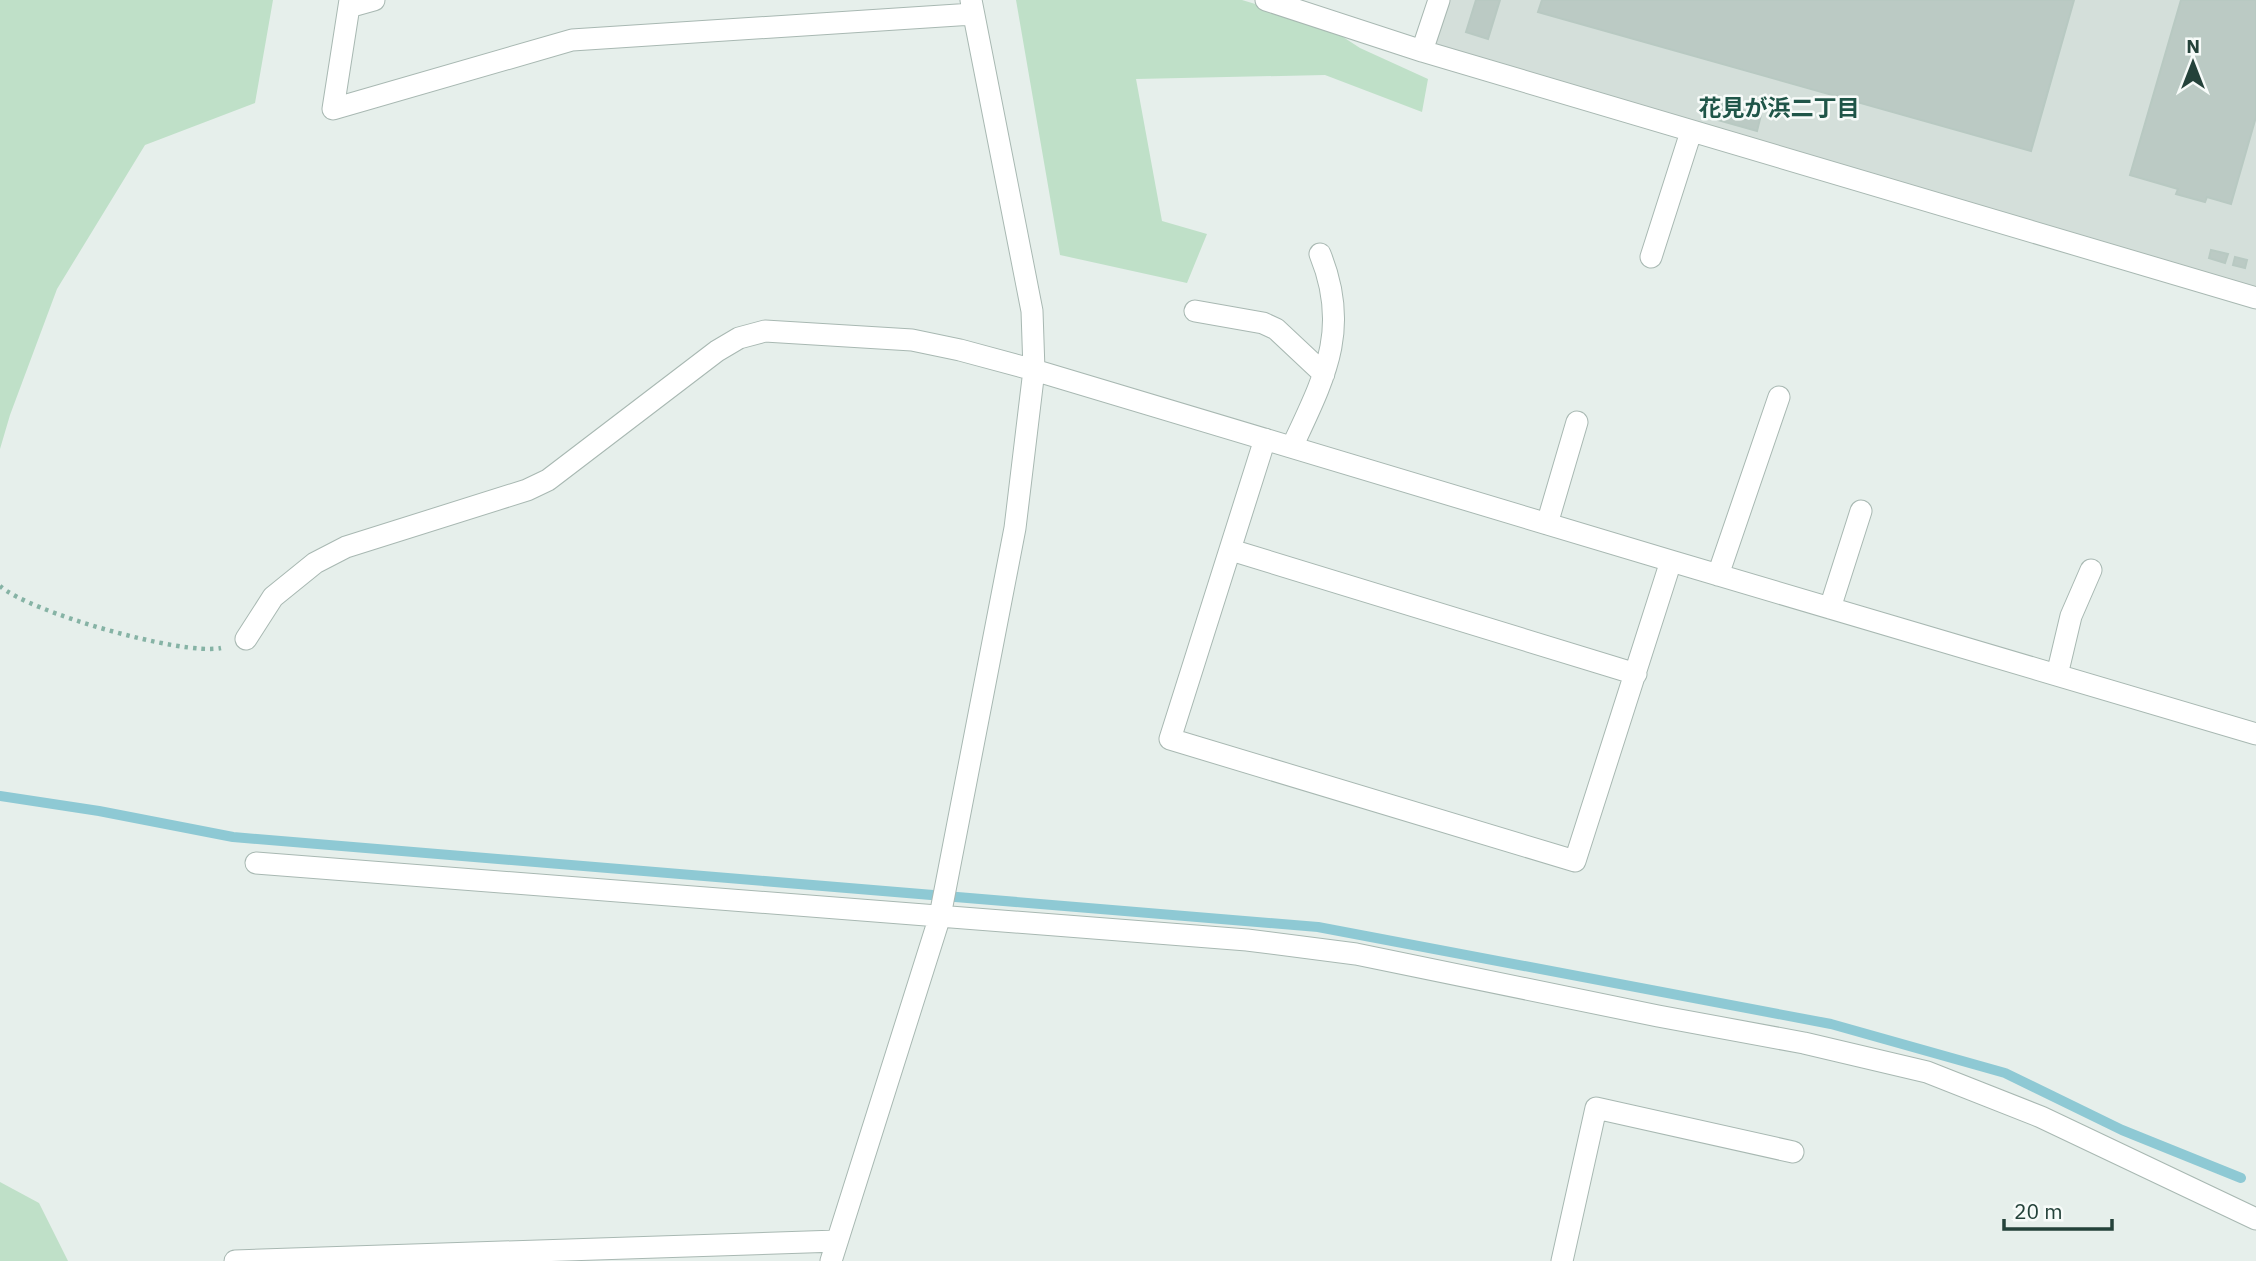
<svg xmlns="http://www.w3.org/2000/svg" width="2256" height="1261" viewBox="0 0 2256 1261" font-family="'IBM Plex Sans','Noto Sans JP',sans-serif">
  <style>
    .built { fill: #d4dfda }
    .green { fill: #bfe0c8 }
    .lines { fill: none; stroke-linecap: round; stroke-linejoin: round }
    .stream { stroke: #8ec9d4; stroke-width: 10 }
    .building { fill: #bbcac4; stroke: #b8c9c2; stroke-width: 2 }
    .minor-casing { stroke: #a8b8b2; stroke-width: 23 }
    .path { stroke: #86b3a5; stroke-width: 4.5; stroke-dasharray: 3.5 5; stroke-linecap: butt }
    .minor { stroke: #fff; stroke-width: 21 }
    .labels { text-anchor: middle; stroke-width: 5; stroke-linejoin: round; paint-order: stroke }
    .neighbourhood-label { font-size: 23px; font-weight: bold; fill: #1f5548; stroke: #f7fbf9 }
  </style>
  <rect width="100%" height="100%" fill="#e6efeb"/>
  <path class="built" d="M 1448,0 L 2256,0 L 2256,288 L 1432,44 Z"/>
  <path class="green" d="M 0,0 L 273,0 L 255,103 L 145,145 L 57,289 L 10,415 L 0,449 Z
    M 1016,0 L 1242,0 L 1323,24 L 1360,48 L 1428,79 L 1422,112 L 1325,75 L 1136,79 L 1162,221 L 1207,234 L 1187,283 L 1060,255 Z
    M 0,1182 L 39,1203 L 68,1261 L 0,1261 Z"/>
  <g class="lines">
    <path class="stream" d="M 0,796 L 99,811 L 233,837 L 1318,927 L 1831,1024 L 2005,1073 L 2122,1130 L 2241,1178"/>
  </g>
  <path class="building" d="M 1476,0 L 1500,0 L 1488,39 L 1466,32 Z
    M 1542,0 L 2074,0 L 2031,151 L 1538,12 Z
    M 2181,0 L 2256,0 L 2256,117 L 2231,204 L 2207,197 L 2205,202 L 2176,194 L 2178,189 L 2130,175 Z
    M 1722,104 L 1761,115 L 1757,131 L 1718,120 Z
    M 2211,250 L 2228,254 L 2225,263 L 2209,258 Z
    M 2235,257 L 2247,260 L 2245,268 L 2233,265 Z"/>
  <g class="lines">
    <g class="minor-casing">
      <path id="minor" d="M 350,0 L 333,109 L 572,40 L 973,14
        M 1266,0 L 1422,51 L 2256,298
        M 349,7 L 374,0
        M 1422,51 L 1439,0
        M 1651,257 L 1691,132
        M 1195,311 L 1263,323 L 1276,329 L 1324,374
        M 1265,439 L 1170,739 L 1575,861 L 1671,561
        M 1292,447 C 1324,378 1351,330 1320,254
        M 1547,524 L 1577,422
        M 1231,550 L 1636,674
        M 1718,575 L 1779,397
        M 1830,608 L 1861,511
        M 246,639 L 273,597 L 315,563 L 346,547 L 527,490 L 548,480 L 717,351 L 739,338 L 765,331 L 912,340 L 960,350 L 1034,370 L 1671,561 L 2256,734
        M 2057,675 L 2071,616 L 2091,570
        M 256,863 L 1247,940 L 1356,954 L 1658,1016 L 1804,1043 L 1927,1072 L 2041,1117 L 2256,1219
        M 235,1261 L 837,1241
        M 831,1261 L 940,916 L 1015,528 L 1034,370 L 1032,311 L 971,0
        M 1562,1261 L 1596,1108 L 1793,1152"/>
    </g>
    <path class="path" d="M 0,586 C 29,612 182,656 221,648"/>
    <use href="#minor" class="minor"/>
  </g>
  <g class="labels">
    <g class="neighbourhood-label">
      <text x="1779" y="116">花見が浜二丁目</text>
    </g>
  </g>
  <g transform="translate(2193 63)" stroke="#f7fbf9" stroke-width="5" paint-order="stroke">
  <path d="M0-5L12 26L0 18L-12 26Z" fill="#24423a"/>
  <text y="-10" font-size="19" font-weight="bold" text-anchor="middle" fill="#24423a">N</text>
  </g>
  <path d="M2004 1219v10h108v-10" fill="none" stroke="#24423a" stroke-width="3.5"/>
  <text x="2014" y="1219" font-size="21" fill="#24423a" stroke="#f7fbf9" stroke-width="5" paint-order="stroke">20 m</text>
</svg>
